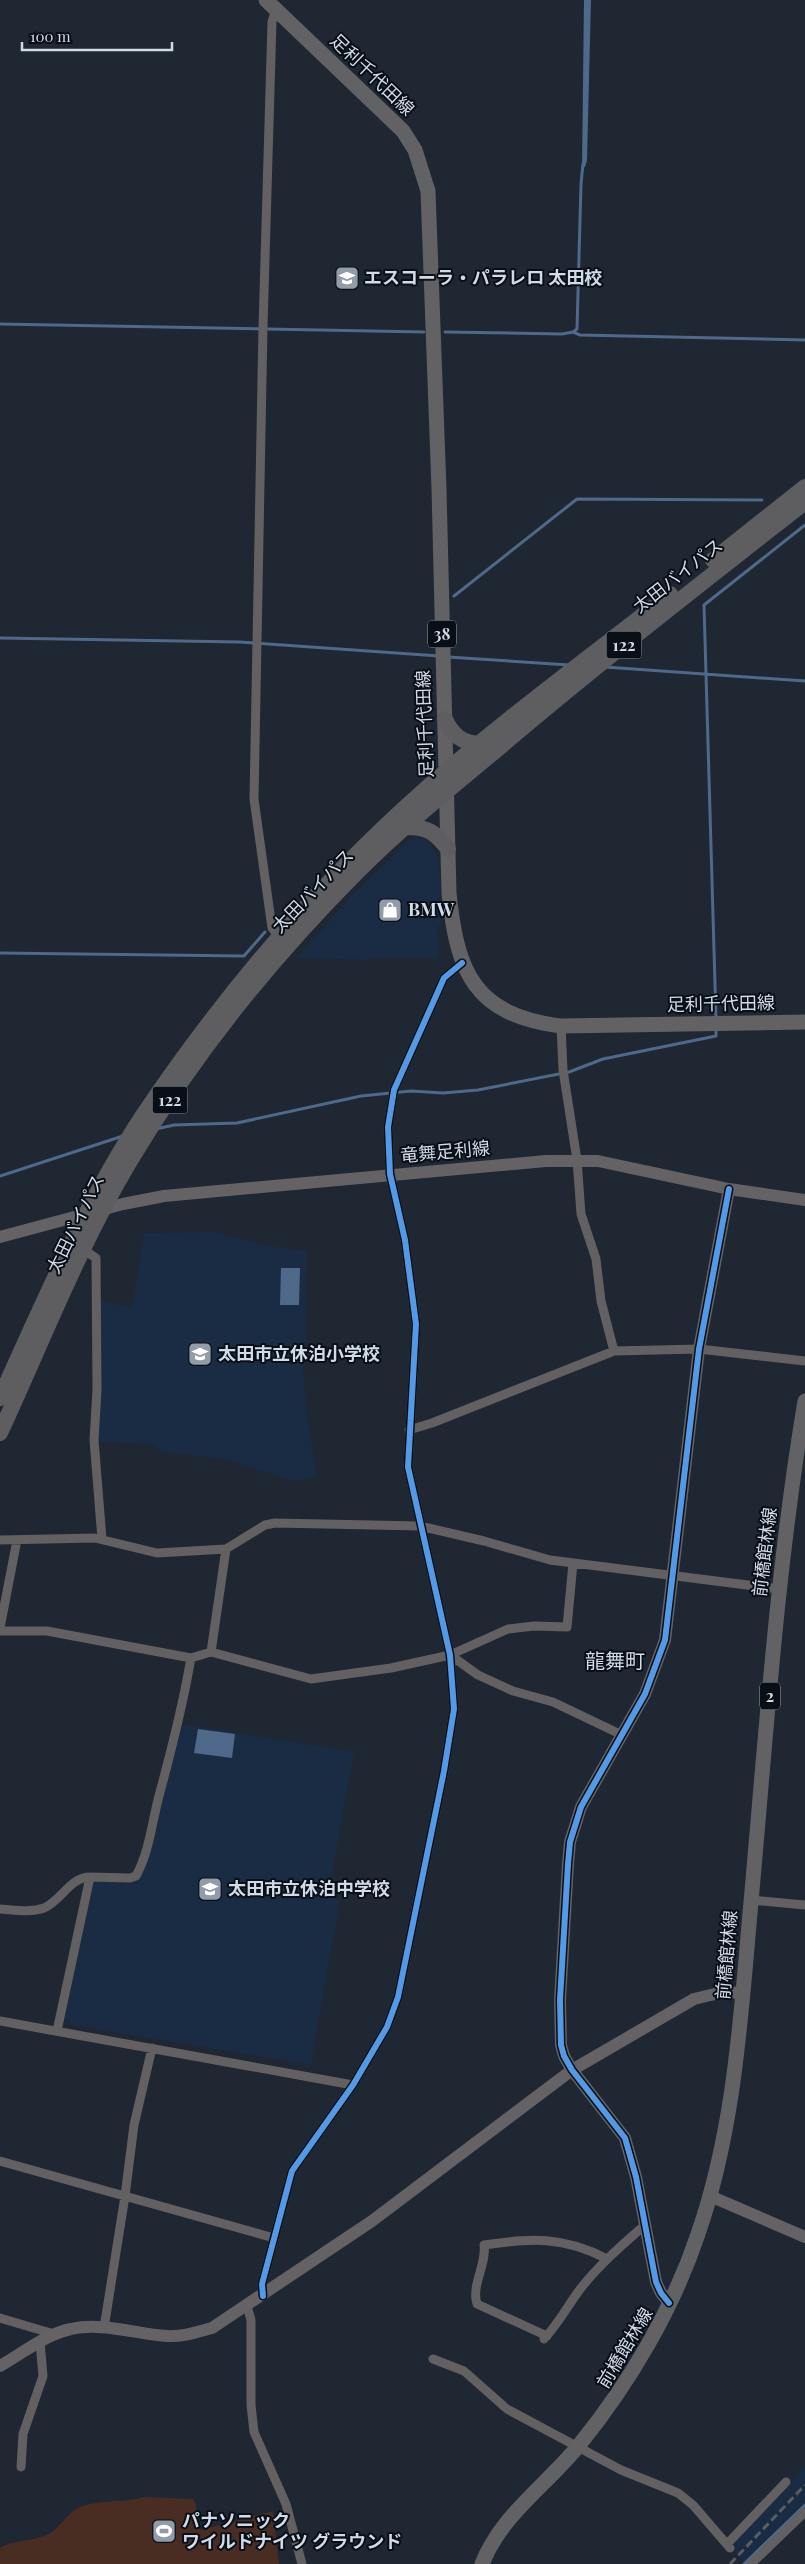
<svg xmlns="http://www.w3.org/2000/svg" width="805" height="2564" viewBox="0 0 805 2564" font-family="'Playfair Display','Noto Sans JP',serif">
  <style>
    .built { fill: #1a2c43 }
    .green { fill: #492d23 }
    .water { fill: #4e6989 }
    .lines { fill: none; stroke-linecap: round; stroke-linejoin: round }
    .stream { stroke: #4e6989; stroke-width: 3 }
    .street { stroke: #626060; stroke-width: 9 }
    .secondary { stroke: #646264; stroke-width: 12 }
    .primary { stroke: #626163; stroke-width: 15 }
    .highway { stroke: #5e5e61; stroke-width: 16 }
    .rail { stroke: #5a5d62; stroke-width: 3; stroke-dasharray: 8 4; stroke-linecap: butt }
    .cycleway-casing { stroke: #080f17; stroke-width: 9 }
    .cycleway { stroke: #5399e6; stroke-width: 6 }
    .labels { text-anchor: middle; stroke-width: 4; stroke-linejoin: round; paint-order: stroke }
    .shield { fill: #080f17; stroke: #959ea9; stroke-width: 1 }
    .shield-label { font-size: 16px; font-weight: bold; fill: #d1dbe8 }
    .street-label { font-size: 18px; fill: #d1dbe8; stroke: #080f17 }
    .poi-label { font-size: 18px; font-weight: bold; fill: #d1dbe8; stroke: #080f17; text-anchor: start }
    .quarter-label { font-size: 20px; fill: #d1dbe8; stroke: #080f17 }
  </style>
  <rect width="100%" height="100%" fill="#1e2732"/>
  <path class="built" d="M 425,838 L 439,857 L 442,926 L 437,926 L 440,952 L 437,958 L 373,958 L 369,960 L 297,958 L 352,895 L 410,839 Z
    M 214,1232 L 270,1246 L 307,1251 L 306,1341 L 301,1342 L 307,1415 L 317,1477 L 293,1481 L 225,1459 L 160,1452 L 153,1444 L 98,1442 L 99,1300 L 132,1308 L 144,1233 Z
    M 183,1724 L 354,1752 L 328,1897 L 340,1900 L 311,2065 L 70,2025 L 65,2018 L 93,1881 L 140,1880 L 157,1828 L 163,1795 Z
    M 805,2466 L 805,2503 L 744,2562 L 731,2546 Z"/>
  <path class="green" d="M 145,2497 L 193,2499 L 196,2504 L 197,2527 L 201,2530 L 273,2511 L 279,2564 L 0,2564 L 0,2548 C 15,2539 29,2542 44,2536 C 59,2531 66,2513 80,2507 C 101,2499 124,2503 145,2497 Z"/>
  <path class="water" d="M 584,0 L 591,0 L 587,160 L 585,167 L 582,167 Z
    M 281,1268 L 300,1268 L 299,1305 L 280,1305 Z
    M 198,1729 L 235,1734 L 232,1758 L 194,1753 Z"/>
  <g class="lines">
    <path class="stream" d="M 0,324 L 424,332
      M 445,332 L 562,334 L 573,332 L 577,329 L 581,184 L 583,164
      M 573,332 L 580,335 L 805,340
      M 454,596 L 577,499 L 762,500
      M 0,638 L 240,642 L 439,656
      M 448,657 L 569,665
      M 605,667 L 805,681
      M 0,953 L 244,956 L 265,932
      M 716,1019 L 704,605 L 805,525
      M 156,1129 L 174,1125 L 237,1123 L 361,1096 L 411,1091 L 443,1093 L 478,1090 L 569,1072 L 603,1059 L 716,1036 L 716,1027
      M 0,1176 L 123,1136
      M 744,2564 L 805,2505"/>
    <path class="street" d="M 276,9 L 272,22 L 263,327 L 254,799 L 272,928 L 279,936
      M 561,1026 L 563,1070 L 577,1160 L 581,1214 L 596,1259 L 601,1301 L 614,1351
      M 84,1250 L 96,1258 L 97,1390 L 94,1440 L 102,1539
      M 409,1430 L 432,1423 L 614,1351 L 699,1349 L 805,1361
      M 0,1540 L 95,1538 L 157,1553 L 226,1549 L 265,1525 L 275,1523 L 420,1526 L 484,1541 L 550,1560 L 779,1589
      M 0,1628 L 17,1540
      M 0,1631 L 47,1631 L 191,1658 L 211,1652 L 226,1549
      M 211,1652 L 311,1679 L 391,1668 L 450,1655 L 508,1629 L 534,1626 L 567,1627 L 573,1563
      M 450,1655 L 478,1675 L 513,1691 L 553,1702 L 622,1735
      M 751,1900 L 805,1905
      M 0,1909 C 15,1910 30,1913 44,1908 C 61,1901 70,1877 90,1877
      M 0,2021 L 353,2085
      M 57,2031 L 90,1877 L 130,1878 L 136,1876 C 150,1850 152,1821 160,1792 C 172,1748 183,1704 191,1658
      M 0,2161 L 274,2238
      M 263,2296 L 262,2284 L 292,2171 L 353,2085 L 387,2027 L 398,1997 L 444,1771 L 454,1709 L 450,1655 L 408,1467 L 416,1324 L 405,1240 L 390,1174 L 388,1127 L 394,1090 L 444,978 L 462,963
      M 247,2306 L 251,2320 L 251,2405 L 254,2432 L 286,2504 L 302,2564
      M 0,2318 L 54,2334
      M 104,2328 L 125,2196 L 134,2125 L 152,2048
      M 547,2336 L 477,2304 C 471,2285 487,2264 484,2245 C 530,2238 564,2236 607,2259
      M 544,2339 C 559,2323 568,2305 581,2288 C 600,2264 622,2245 645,2225
      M 433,2359 L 464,2371 L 507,2409 L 621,2470 L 678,2493 L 693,2505 L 730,2548
      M 21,2467 L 23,2434 L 43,2376 L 40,2342
      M 727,2544 L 786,2482
      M 751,2564 L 805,2512"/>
    <path class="secondary" d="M 0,1237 L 123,1204 L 164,1196 L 546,1161 L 598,1161 L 729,1189 L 805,1200
      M 710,2196 L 805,2237
      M 669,2303 L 661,2293 L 656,2282 L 636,2177 L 625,2138 L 572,2070 L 564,2056 L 561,2045 L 560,2000 L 568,1864 L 570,1842 L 581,1807 L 645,1694 L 665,1640 L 699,1349 L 729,1189
      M 0,2366 C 23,2353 46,2334 71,2329 C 102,2322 136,2334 167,2336 C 183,2337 197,2332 212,2328 L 372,2221 L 572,2070 L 694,1999 L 723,1992 L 743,1993"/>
    <path class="primary" d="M 266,0 L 403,131 L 415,150 L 428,191 L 439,489 L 449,893 C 457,972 474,1015 561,1026 L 805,1022
      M 482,2564 C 501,2515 547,2485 580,2444 C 630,2382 673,2309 698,2234 C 735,2128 741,2013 751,1902 C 766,1735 777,1567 805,1401"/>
    <path class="highway" d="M 713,560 L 805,487
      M 445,719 C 452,735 462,743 480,744
      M 408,827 C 428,827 436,833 448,849
      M 0,1398 C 43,1304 85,1204 142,1117 C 223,996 319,883 428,787 C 505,719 589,658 670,594
      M 0,1433 C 42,1342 79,1246 130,1161 C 193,1055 272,957 359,870 C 403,826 453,786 501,746 C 600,662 703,582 805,502"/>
    <path class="rail" d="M 730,2564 L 805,2485"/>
    <g class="cycleway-casing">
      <path id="cycleway" d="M 263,2296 L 262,2284 L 292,2171 L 353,2085 L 387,2027 L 398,1997 L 444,1771 L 454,1709 L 450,1655 L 408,1467 L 416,1324 L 405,1240 L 390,1174 L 388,1127 L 394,1090 L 444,978 L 462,963
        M 669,2303 L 661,2293 L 656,2282 L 636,2177 L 625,2138 L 572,2070 L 564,2056 L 561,2045 L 560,2000 L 568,1864 L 570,1842 L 581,1807 L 645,1694 L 665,1640 L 699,1349 L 729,1189"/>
    </g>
    <use href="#cycleway" class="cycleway"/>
  </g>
  <defs>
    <g id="school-square" transform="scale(1.25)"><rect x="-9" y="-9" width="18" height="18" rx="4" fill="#929ca8" stroke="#080f17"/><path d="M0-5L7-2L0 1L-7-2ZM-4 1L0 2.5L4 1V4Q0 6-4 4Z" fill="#fff"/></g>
    <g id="shop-square" transform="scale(1.25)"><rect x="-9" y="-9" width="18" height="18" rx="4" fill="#929ca8" stroke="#080f17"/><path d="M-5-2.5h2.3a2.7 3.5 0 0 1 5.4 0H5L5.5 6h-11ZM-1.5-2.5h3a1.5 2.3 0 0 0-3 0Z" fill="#fff"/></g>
    <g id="stadium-square" transform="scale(1.25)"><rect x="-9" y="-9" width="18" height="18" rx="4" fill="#929ca8" stroke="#080f17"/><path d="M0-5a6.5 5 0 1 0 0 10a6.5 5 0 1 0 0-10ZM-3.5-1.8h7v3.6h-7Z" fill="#fff"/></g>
  </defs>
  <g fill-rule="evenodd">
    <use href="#school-square" x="347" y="278"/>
    <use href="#shop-square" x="390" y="910"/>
    <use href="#school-square" x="200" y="1354"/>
    <use href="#school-square" x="210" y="1889"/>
    <use href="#stadium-square" x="164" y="2531"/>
  </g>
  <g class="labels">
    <g class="shield">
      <rect x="428" y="620.5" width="28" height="27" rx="4"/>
      <rect x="606.5" y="631.5" width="35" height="27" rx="4"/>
      <rect x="152.5" y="1086.5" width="35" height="27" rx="4"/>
      <rect x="760" y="1682.5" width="20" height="27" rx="4"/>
    </g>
    <g class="shield-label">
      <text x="442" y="640">38</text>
      <text x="624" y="651">122</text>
      <text x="170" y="1106">122</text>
      <text x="770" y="1702">2</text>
    </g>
    <g class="street-label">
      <text transform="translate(372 75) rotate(44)" y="6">足利千代田線</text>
      <text transform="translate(678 576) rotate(-38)" y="6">太田バイパス</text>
      <text transform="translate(425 724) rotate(-92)" y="6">足利千代田線</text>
      <text transform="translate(313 891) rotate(-46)" y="6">太田バイパス</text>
      <text transform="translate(721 1004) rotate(-1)" y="6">足利千代田線</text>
      <text transform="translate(445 1152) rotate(-5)" y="6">竜舞足利線</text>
      <text transform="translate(76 1224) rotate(-64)" y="6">太田バイパス</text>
      <text transform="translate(765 1552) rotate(-83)" y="6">前橋館林線</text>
      <text transform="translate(727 1955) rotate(-85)" y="6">前橋館林線</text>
      <text transform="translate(625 2348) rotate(-59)" y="6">前橋館林線</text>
    </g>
    <g class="poi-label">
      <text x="364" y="284">エスコーラ・パラレロ 太田校</text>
      <text x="408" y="916">BMW</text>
      <text x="218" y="1360">太田市立休泊小学校</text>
      <text x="228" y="1895">太田市立休泊中学校</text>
      <text x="182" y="2527">パナソニック<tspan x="182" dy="21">ワイルドナイツ グラウンド</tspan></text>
    </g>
    <g class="quarter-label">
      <text x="615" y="1668">龍舞町</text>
    </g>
  </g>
  <path d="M22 42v8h150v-8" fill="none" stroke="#d1dbe8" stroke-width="2.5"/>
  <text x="30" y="42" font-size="15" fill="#d1dbe8" stroke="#080f17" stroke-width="4" paint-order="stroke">100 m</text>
</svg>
